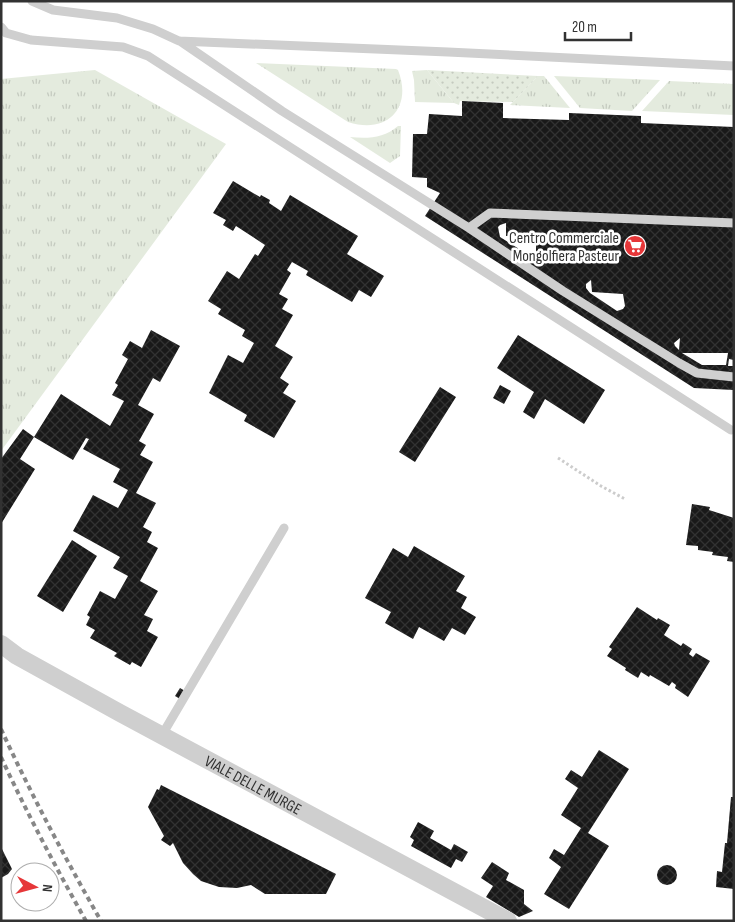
<svg xmlns="http://www.w3.org/2000/svg" width="735" height="922" viewBox="0 0 735 922" font-family="'Sofia Sans Condensed',sans-serif">
  <style>
    .grass { fill: url(#grass-tufts) }
    .park { fill: url(#park-dots) }
    .building { fill: url(#building-cross-hatch); fill-rule: evenodd }
    .lines { fill: none; stroke-linecap: round; stroke-linejoin: round }
    .path { stroke: #ccc; stroke-width: 3; stroke-dasharray: 2.5 2.5; stroke-linecap: butt }
    .lane { stroke: #cfcfcf; stroke-width: 9 }
    .street { stroke: #cfcfcf; stroke-width: 18 }
    .rail { stroke: #878787; stroke-width: 4; stroke-dasharray: 5 4; stroke-linecap: butt }
    .labels { text-anchor: middle; stroke-width: 5; stroke-linejoin: round; paint-order: stroke }
    .poi-label { font-size: 16px; fill: #323232; stroke: #fff; text-anchor: end }
    .street-label { font-size: 16px; fill: #323232; stroke: #fff }
  </style>
  <defs>
    <pattern id="grass-tufts" width="24" height="20" patternUnits="userSpaceOnUse" patternTransform="scale(1.25)"><rect width="24" height="20" fill="#e4ebde"/><path d="M3 7l-1-3M5 7V3M7 7l1-3M15 17l-1-3M17 17v-4M19 17l1-3" fill="none" stroke="#c4cabf"/></pattern>
    <pattern id="park-dots" width="8" height="8" patternUnits="userSpaceOnUse" patternTransform="scale(1.25)"><rect width="8" height="8" fill="#e4ebde"/><path d="M2 2h.1M6 6h.1" fill="none" stroke="#c4cabf" stroke-width="1.8" stroke-linecap="round"/></pattern>
    <pattern id="building-cross-hatch" width="8" height="8" patternUnits="userSpaceOnUse" patternTransform="scale(1.25)"><rect width="8" height="8" fill="#191919"/><path d="M0 0l8 8M0 8l8-8" fill="none" stroke="#323232"/></pattern>
  </defs>
  <rect width="100%" height="100%" fill="#fff"/>
  <path class="grass" d="M 256,63 L 396,69 L 398,70 C 413,108 387,135 348,122 Z
    M 95,70 L 226,144 L 1,451 L 1,79 Z
    M 427,70 L 454,103 L 415,102 L 414,80 L 412,71 Z
    M 538,76 L 544,76 L 570,108 L 510,105 Z
    M 554,76 L 660,80 L 632,111 L 580,108 Z
    M 669,81 L 734,84 L 734,115 L 642,111 Z
    M 398,126 L 401,126 L 400,156 L 390,163 L 350,137 C 368,139 384,138 398,126 Z"/>
  <path class="park" d="M 427,70 L 538,76 L 513,102 L 460,101 L 459,105 L 454,103 Z"/>
  <path class="building" d="M 462,101 L 503,103 L 503,118 L 569,120 L 569,113 L 641,116 L 641,123 L 734,127 L 734,360 L 729,359 L 728,366 L 734,366 L 734,390 L 694,388 L 425,216 L 440,193 L 427,187 L 427,178 L 412,177 L 413,134 L 427,134 L 429,114 L 462,116 ZM 506,223 L 506,236 L 516,236 L 516,242 L 536,243 L 536,255 L 532,257 L 500,237 L 498,227 L 500,225 ZM 591,280 L 592,292 L 623,294 L 625,306 L 623,309 L 617,311 L 590,293 L 586,288 L 586,284 ZM 680,338 L 679,350 L 675,346 L 674,343 ZM 682,353 L 728,353 L 726,365 L 702,365 Z
    M 233,181 L 260,197 L 261,195 L 270,200 L 269,203 L 281,211 L 290,195 L 358,236 L 347,254 L 384,276 L 371,297 L 359,290 L 352,302 L 306,275 L 308,271 L 292,262 L 287,270 L 291,273 L 279,294 L 288,299 L 282,309 L 293,315 L 275,346 L 293,357 L 280,378 L 289,384 L 283,393 L 296,401 L 274,438 L 244,421 L 247,415 L 209,393 L 228,355 L 243,363 L 254,343 L 242,336 L 245,330 L 218,314 L 221,309 L 208,301 L 227,271 L 239,279 L 255,254 L 258,256 L 265,245 L 236,226 L 233,231 L 223,225 L 226,220 L 213,213 Z
    M 151,330 L 180,346 L 160,382 L 153,378 L 138,405 L 154,414 L 139,441 L 146,445 L 140,455 L 153,462 L 136,493 L 156,503 L 143,527 L 152,532 L 147,542 L 158,548 L 140,581 L 158,591 L 144,615 L 153,619 L 147,631 L 158,637 L 141,667 L 132,662 L 130,665 L 114,656 L 117,653 L 90,638 L 95,630 L 86,625 L 90,617 L 87,615 L 100,591 L 115,599 L 128,576 L 113,568 L 120,557 L 73,531 L 93,495 L 118,508 L 128,490 L 113,482 L 120,469 L 83,449 L 89,439 L 86,438 L 73,460 L 34,437 L 61,394 L 110,426 L 124,401 L 112,395 L 118,385 L 115,383 L 128,359 L 122,355 L 130,341 L 142,348 Z
    M 518,335 L 605,390 L 584,424 L 545,399 L 534,419 L 523,412 L 534,392 L 497,368 Z
    M 500,385 L 511,391 L 504,404 L 493,398 Z
    M 440,387 L 456,397 L 415,462 L 399,452 Z
    M 23,429 L 34,437 L 20,459 L 35,469 L 1,524 L 1,459 Z
    M 692,504 L 710,507 L 709,510 L 734,518 L 734,562 L 727,561 L 728,557 L 712,555 L 713,552 L 698,550 L 698,546 L 686,545 Z
    M 72,540 L 97,556 L 63,612 L 37,596 Z
    M 414,546 L 465,576 L 456,591 L 467,597 L 461,608 L 476,617 L 465,635 L 452,628 L 444,641 L 419,627 L 413,639 L 385,623 L 391,612 L 365,598 L 393,548 L 408,557 Z
    M 637,607 L 657,620 L 658,618 L 670,625 L 664,635 L 681,646 L 683,643 L 692,649 L 689,654 L 693,657 L 696,653 L 710,661 L 688,697 L 675,688 L 676,685 L 672,682 L 669,686 L 650,675 L 649,677 L 641,672 L 638,678 L 625,670 L 626,668 L 607,656 L 612,649 L 609,647 Z
    M 180,688 L 185,691 L 180,699 L 175,696 Z
    M 599,750 L 629,769 L 588,833 L 609,846 L 569,909 L 544,894 L 561,867 L 549,858 L 554,849 L 564,855 L 581,828 L 561,815 L 578,788 L 565,779 L 571,770 L 582,777 Z
    M 161,785 L 336,874 L 326,894 L 265,894 L 251,885 L 237,888 L 219,887 L 201,881 L 193,874 L 183,863 L 173,843 L 170,846 L 161,840 L 164,836 L 148,807 L 157,789 L 159,790 Z
    M 731,797 L 734,797 L 734,889 L 716,887 L 717,871 L 722,872 L 725,843 L 727,843 Z
    M 418,822 L 434,831 L 430,838 L 451,850 L 454,844 L 468,852 L 462,862 L 456,859 L 451,868 L 411,846 L 414,840 L 410,837 Z
    M 1,847 L 12,869 L 8,874 L 1,878 Z
    M 492,862 L 509,873 L 506,880 L 524,890 L 524,904 L 533,911 L 519,917 L 486,897 L 493,886 L 481,878 Z
    M657 875a10 10 0 1 1 20 0a10 10 0 1 1-20 0Z"/>
  <g class="lines">
    <path class="path" d="M 558,458 L 601,486 L 625,499"/>
    <path class="lane" d="M 32,1 L 53,10 L 117,18 L 153,29 L 179,41 L 448,52 L 734,66
      M 1,27 L 6,33 L 31,40 L 123,47 L 148,56 L 731,430
      M 180,41 L 282,111 L 469,228 L 563,291 L 679,363 L 697,373 L 734,377
      M 469,228 L 490,213 L 734,223
      M 162,735 L 284,528"/>
    <path class="street" id="s1" d="M 1,644 L 17,656 L 120,713 L 508,921"/>
    <path class="rail" d="M 1,729 C 31,794 65,858 101,921
      M 1,757 C 27,813 56,868 86,921"/>
  </g>
  <defs>
    <g id="supermarket-disc" transform="scale(1.125)"><circle r="9.5" fill="#e63739" stroke="#fff"/><path d="M-6-5.5h2.5l.6 2H6L4.5 2H-2.5L-4.4-4H-6ZM-1.5 3.2a1.3 1.3 0 1 0 .1 0ZM3 3.2a1.3 1.3 0 1 0 .1 0Z" fill="#fff"/></g>
  </defs>
  <g fill-rule="evenodd">
    <use href="#supermarket-disc" x="635" y="246"/>
  </g>
  <g class="labels">
    <g class="poi-label">
      <text x="619" y="243">Centro Commerciale<tspan x="619" dy="18">Mongolfiera Pasteur</tspan></text>
    </g>
    <g class="street-label">
      <text dy="6" stroke="none"><textPath href="#s1" startOffset="289">VIALE DELLE MURGE</textPath></text>
    </g>
  </g>
  <rect width="735" height="922" fill="none" stroke="#323232" stroke-width="5"/>
  <g transform="translate(35 887) rotate(96)"><circle r="24" fill="#ffffff" stroke="#adadad"/>
  <path d="M0-4L9 19L0 12L-9 19Z" fill="#e63739"/>
  <text y="-8" font-size="14" font-weight="bold" text-anchor="middle" fill="#323232">N</text>
  </g>
  <path d="M565 32v8h66v-8" fill="none" stroke="#323232" stroke-width="2.5"/>
  <text x="572" y="32" font-size="15" fill="#323232" stroke="#ffffff" stroke-width="4" paint-order="stroke">20 m</text>
</svg>
